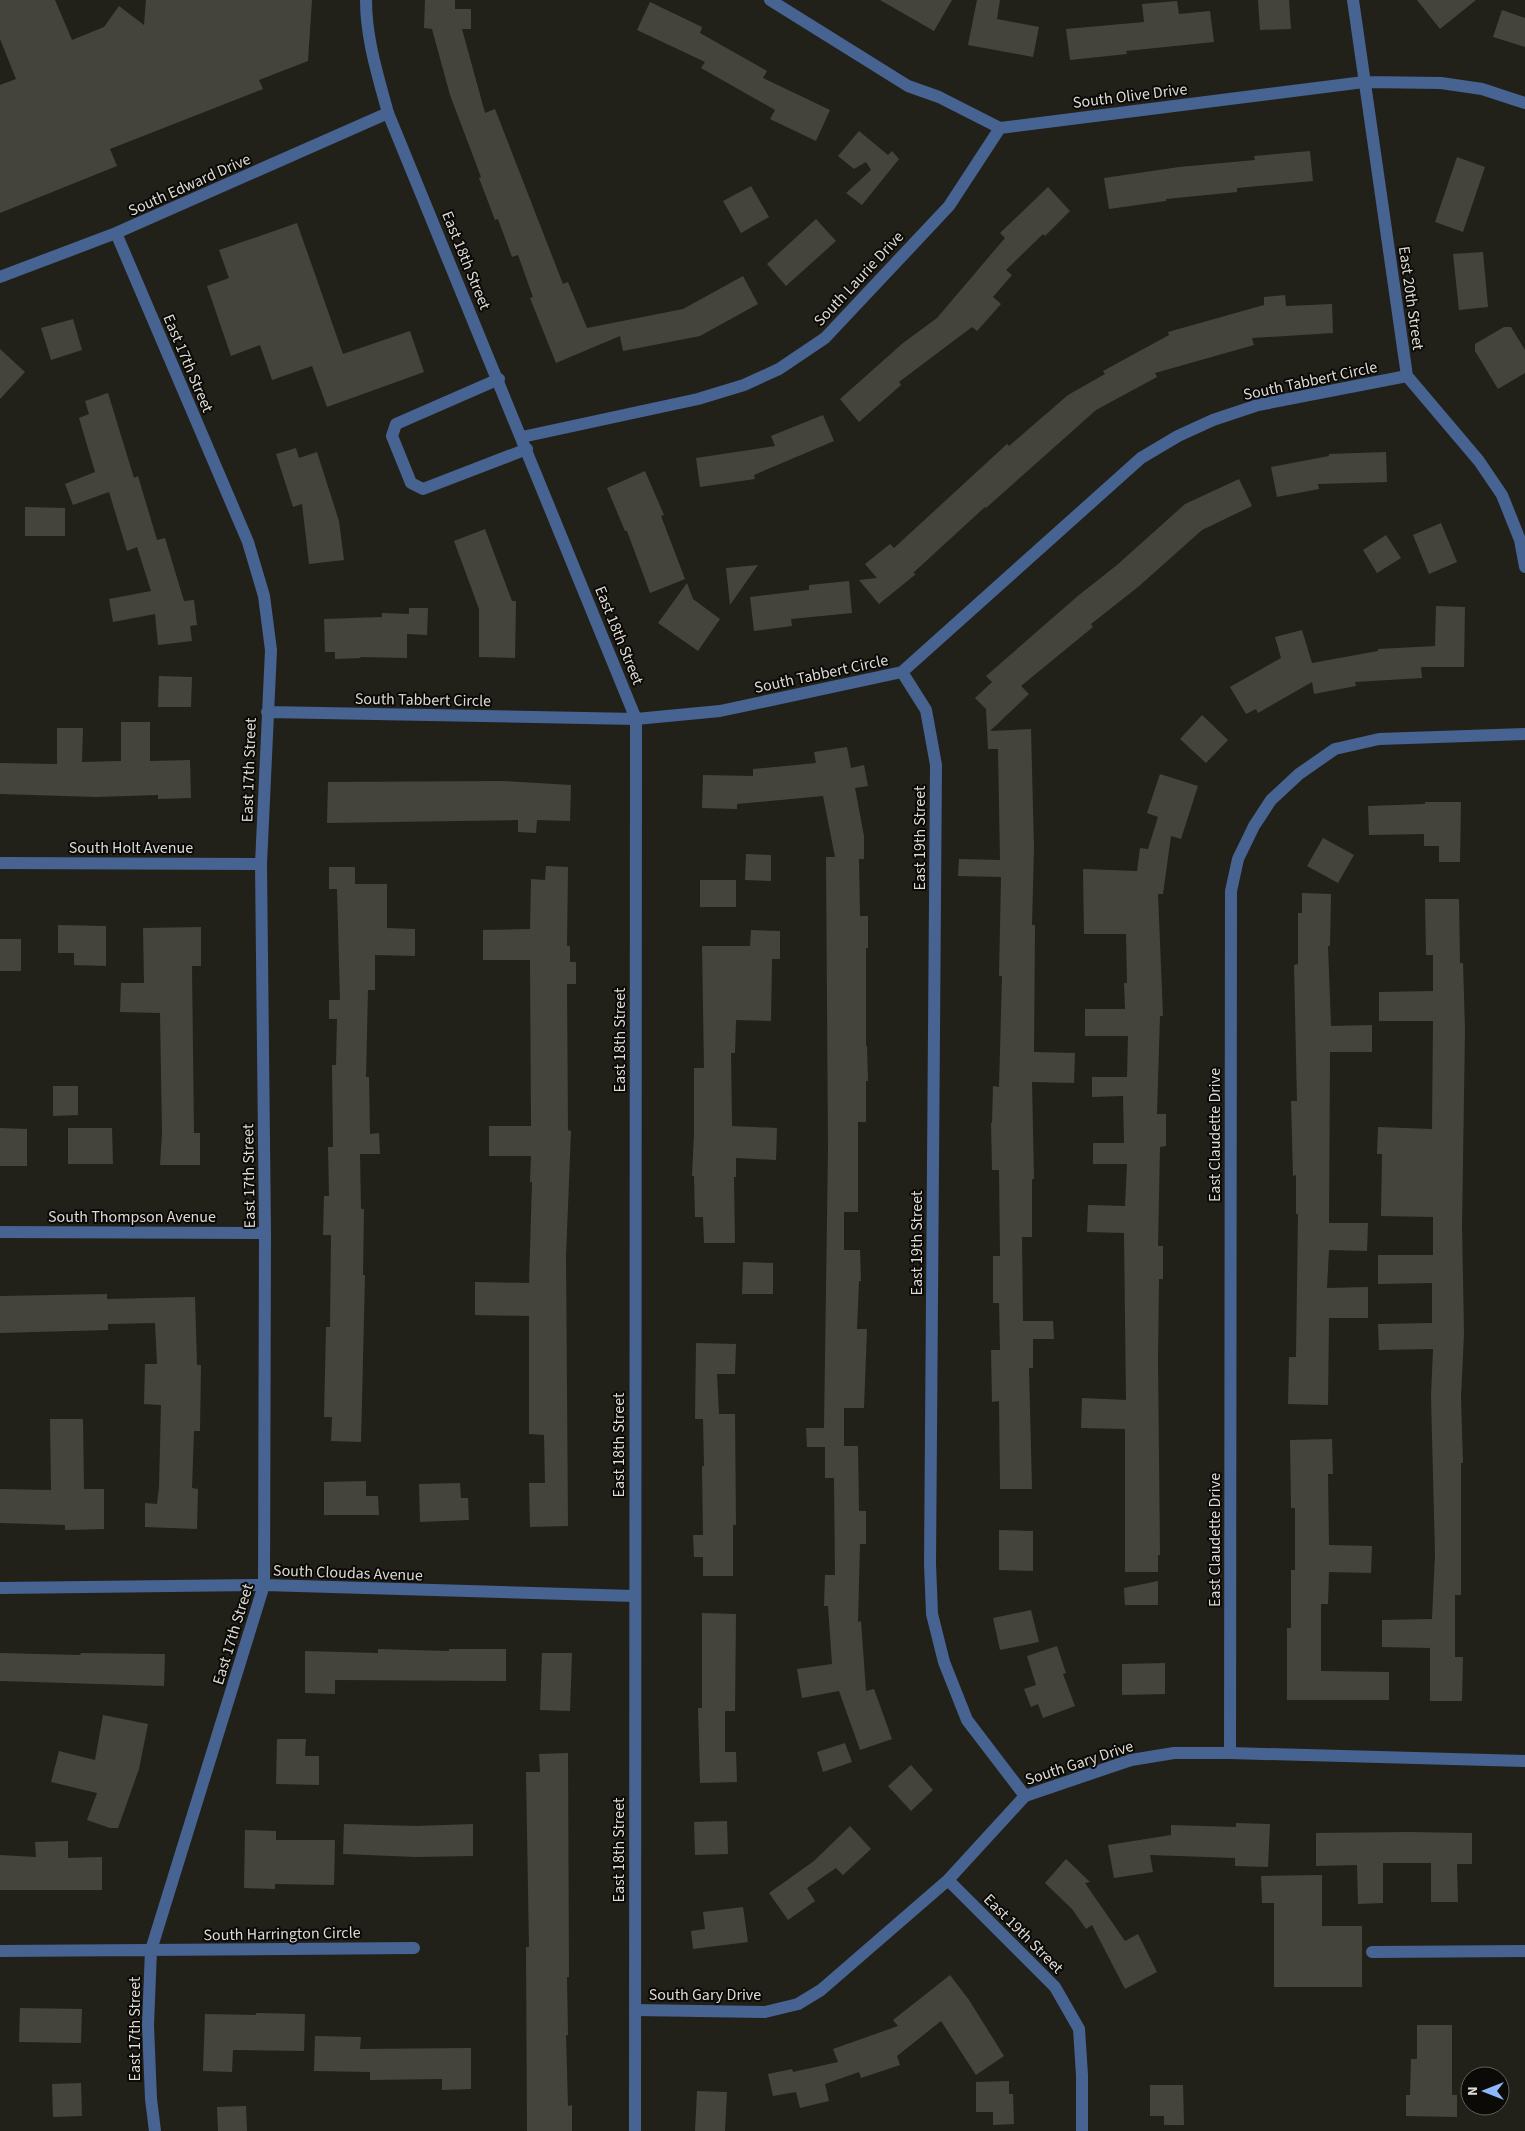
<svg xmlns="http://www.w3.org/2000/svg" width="1525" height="2131" viewBox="0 0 1525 2131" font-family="'Source Sans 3',sans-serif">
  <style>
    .building { fill: #45443c }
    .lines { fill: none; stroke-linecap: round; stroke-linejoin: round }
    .service { stroke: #466392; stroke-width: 12 }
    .minor { stroke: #466392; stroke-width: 12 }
    .tertiary { stroke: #466392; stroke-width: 12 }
    .labels { text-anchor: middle; stroke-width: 4; stroke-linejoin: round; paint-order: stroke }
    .street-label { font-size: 16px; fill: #dcdbd6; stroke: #0b0a07 }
  </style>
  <rect width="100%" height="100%" fill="#222119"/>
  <path class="building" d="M 0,0 L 55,0 L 72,40 L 104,27 L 119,6 L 144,25 L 146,0 L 312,0 L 308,61 L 259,80 L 263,89 L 110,149 L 117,166 L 0,213 L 0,85 L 16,79 L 0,39 Z
    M 425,0 L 455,0 L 455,9 L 471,9 L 471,29 L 462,29 L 485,113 L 495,109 L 563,284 L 568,282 L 587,328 L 683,309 L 743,276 L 758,304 L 700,336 L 623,351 L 620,336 L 556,363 L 530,298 L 533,297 L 518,255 L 512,257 L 498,219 L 495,220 L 479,178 L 481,177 L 450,95 L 432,29 L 424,28 Z
    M 880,0 L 952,0 L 934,31 Z
    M 977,0 L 1000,0 L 997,19 L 1039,27 L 1033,57 L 968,45 Z
    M 1258,0 L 1289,0 L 1291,29 L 1260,30 Z
    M 1417,0 L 1476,0 L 1440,29 Z
    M 1177,1 L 1179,14 L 1210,11 L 1214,42 L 1126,51 L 1127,54 L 1070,60 L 1066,29 L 1144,22 L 1142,4 Z
    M 650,2 L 702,27 L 700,33 L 767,71 L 763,78 L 830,110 L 816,141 L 770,119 L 775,110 L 701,68 L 705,62 L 637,30 Z
    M 1502,10 L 1525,18 L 1525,47 L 1493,37 Z
    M 859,131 L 888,155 L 892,151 L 899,159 L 862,205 L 846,193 L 871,170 L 866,162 L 854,169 L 838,156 Z
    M 1310,151 L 1313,181 L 1237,188 L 1237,192 L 1166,199 L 1166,201 L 1109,209 L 1104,178 L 1179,167 L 1255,160 L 1254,156 Z
    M 1457,157 L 1485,167 L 1463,232 L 1435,222 Z
    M 751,186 L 769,217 L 741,233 L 723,201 Z
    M 1048,187 L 1070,211 L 1045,236 L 1043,234 L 1006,270 L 1012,275 L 993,297 L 1001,304 L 977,331 L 972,327 L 899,382 L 901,385 L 859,422 L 840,399 L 903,343 L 937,318 L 1005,238 L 1000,233 Z
    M 816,219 L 836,241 L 786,286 L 767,264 Z
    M 297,223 L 343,354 L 410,331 L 424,372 L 327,407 L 312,366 L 272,380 L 260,345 L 231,356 L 207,286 L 229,278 L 219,250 Z
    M 1483,252 L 1488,307 L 1459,310 L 1453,254 Z
    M 1285,295 L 1286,306 L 1332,304 L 1333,333 L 1252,338 L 1254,345 L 1155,373 L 1157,377 L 1096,410 L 986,508 L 985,507 L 913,573 L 916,574 L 879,604 L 859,580 L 877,578 L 865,564 L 890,544 L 894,548 L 1007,444 L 1009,446 L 1068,395 L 1105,374 L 1103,371 L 1169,335 L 1168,332 L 1264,305 L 1264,297 Z
    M 73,319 L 82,350 L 51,360 L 41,328 Z
    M 1504,327 L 1511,327 L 1525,350 L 1525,373 L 1498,389 L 1475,351 L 1475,344 Z
    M 0,349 L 25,372 L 0,399 Z
    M 108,393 L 134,478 L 138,476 L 157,540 L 165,538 L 184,601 L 194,600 L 197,625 L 190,626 L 192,641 L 158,645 L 155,614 L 113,622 L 109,599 L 151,591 L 137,547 L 127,551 L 109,492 L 73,505 L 65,484 L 95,472 L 79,418 L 89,414 L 85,401 Z
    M 823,415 L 834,441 L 754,475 L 755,479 L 700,487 L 696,458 L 775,446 L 771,436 Z
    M 296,448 L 299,458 L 317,452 L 339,521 L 344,560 L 309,564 L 302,504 L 293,507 L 276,454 Z
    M 1386,452 L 1387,482 L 1318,484 L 1319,489 L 1277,497 L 1271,467 L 1329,456 L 1329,454 Z
    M 645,471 L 664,515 L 661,516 L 685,579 L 650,593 L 627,531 L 625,531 L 607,488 Z
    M 1239,479 L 1252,506 L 1202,530 L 1138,587 L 1091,624 L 1093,627 L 1021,686 L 1029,694 L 990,731 L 1031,729 L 1034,848 L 1032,925 L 1035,925 L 1034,1052 L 1075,1053 L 1074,1083 L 1032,1082 L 1034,1179 L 1032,1179 L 1032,1237 L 1022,1237 L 1023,1321 L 1053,1321 L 1054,1339 L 1033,1339 L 1033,1368 L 1029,1368 L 1032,1489 L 1000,1489 L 999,1401 L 992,1402 L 991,1350 L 1000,1350 L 999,1303 L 993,1303 L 993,1256 L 1000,1256 L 999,1170 L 992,1170 L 991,1123 L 992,1123 L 993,1086 L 999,1087 L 1002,976 L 999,976 L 1001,877 L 958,876 L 959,859 L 1000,860 L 998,749 L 988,749 L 986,709 L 975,698 L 992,682 L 986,676 L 1079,595 L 1117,565 L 1185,504 Z
    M 25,507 L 65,508 L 65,536 L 25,536 Z
    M 1441,523 L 1457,562 L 1429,574 L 1413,535 Z
    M 485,529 L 512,601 L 516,601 L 515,658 L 479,657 L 479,609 L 454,541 Z
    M 1386,535 L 1401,558 L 1377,573 L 1363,550 Z
    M 758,565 L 730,605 L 726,568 Z
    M 849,581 L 852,613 L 791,619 L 792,626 L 754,631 L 750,597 L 809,590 L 809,585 Z
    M 687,583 L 693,599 L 720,619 L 698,651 L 658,623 Z
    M 1436,606 L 1465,607 L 1464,667 L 1421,667 L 1422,678 L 1355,682 L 1356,686 L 1314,694 L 1312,682 L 1258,713 L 1256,709 L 1246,714 L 1230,687 L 1281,658 L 1275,637 L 1302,630 L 1312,663 L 1378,651 L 1378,649 L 1435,646 Z
    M 409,608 L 428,608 L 427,635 L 407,634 L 407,658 L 360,657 L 361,658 L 335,659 L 335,652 L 325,652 L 324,619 L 382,617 L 382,613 L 409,614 Z
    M 159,676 L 192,677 L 191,707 L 158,707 Z
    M 1202,715 L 1228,740 L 1206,763 L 1180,739 Z
    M 121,722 L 150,722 L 150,761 L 190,760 L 191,798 L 158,799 L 158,795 L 96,797 L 0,794 L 0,763 L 57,764 L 57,728 L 83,728 L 82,762 L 121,761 Z
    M 847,747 L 851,768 L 864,765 L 868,786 L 855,788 L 864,836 L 864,859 L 859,859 L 860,916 L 868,916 L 868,948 L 866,948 L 866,1046 L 867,1046 L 868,1081 L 866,1081 L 866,1122 L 858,1122 L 858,1212 L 844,1212 L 844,1250 L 860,1250 L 861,1281 L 859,1281 L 857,1329 L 867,1329 L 864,1408 L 844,1408 L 844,1446 L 858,1446 L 859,1511 L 866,1511 L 866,1544 L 860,1544 L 858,1622 L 861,1621 L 866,1691 L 874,1689 L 892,1739 L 860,1750 L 839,1691 L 802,1698 L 797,1669 L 832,1664 L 828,1606 L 824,1606 L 825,1575 L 835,1575 L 834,1478 L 825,1478 L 825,1447 L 807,1447 L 806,1428 L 824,1428 L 828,1149 L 826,857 L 835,857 L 823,796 L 737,804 L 737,809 L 702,808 L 703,775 L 753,776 L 753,769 L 816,763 L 814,752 Z
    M 1160,774 L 1198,786 L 1181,839 L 1171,836 L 1163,894 L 1158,894 L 1163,1016 L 1160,1016 L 1157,1114 L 1166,1114 L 1166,1146 L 1160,1147 L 1158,1246 L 1163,1246 L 1163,1279 L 1159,1279 L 1158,1360 L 1160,1555 L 1158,1555 L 1158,1572 L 1125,1572 L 1125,1429 L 1081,1428 L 1082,1398 L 1126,1400 L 1124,1233 L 1087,1232 L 1088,1205 L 1125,1206 L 1127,1164 L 1093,1164 L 1093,1143 L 1124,1143 L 1123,1096 L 1092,1097 L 1092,1077 L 1127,1077 L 1128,1036 L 1085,1036 L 1085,1009 L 1125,1009 L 1124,983 L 1127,983 L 1126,934 L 1084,934 L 1083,869 L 1137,871 L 1140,848 L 1148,849 L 1158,817 L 1147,813 Z
    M 503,781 L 571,785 L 570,821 L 537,820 L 536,833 L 518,832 L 518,820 L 327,823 L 328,782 Z
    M 1425,802 L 1461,802 L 1460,862 L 1439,862 L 1439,846 L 1424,846 L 1424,834 L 1369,835 L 1368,806 L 1425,804 Z
    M 1323,838 L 1354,855 L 1338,883 L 1307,866 Z
    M 746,854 L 771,855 L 771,881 L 745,880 Z
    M 546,866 L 568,867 L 567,946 L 570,946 L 570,962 L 576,962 L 576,984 L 567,984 L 568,1130 L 571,1131 L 566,1256 L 568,1526 L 530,1527 L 529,1483 L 545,1483 L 544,1435 L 529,1434 L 529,1316 L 475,1315 L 475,1282 L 529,1283 L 532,1182 L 530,1182 L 531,1156 L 489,1156 L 489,1126 L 531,1126 L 530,960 L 483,960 L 483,930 L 530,929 L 531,879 L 545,880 Z
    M 329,867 L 355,867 L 355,884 L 387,884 L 387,928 L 415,929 L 415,956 L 375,955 L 375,990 L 368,990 L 366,1077 L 369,1077 L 370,1134 L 379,1133 L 380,1154 L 360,1154 L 361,1209 L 364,1209 L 363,1275 L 365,1275 L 361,1442 L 331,1441 L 332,1417 L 324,1417 L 326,1327 L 330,1327 L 331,1235 L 323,1235 L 324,1196 L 329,1196 L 328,1147 L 333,1147 L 332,1065 L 336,1065 L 337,1019 L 329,1019 L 329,1000 L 340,1000 L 337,889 L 329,889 Z
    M 700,880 L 736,880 L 736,907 L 700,907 Z
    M 1302,893 L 1331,894 L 1330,946 L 1328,946 L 1331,1026 L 1372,1025 L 1372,1052 L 1330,1052 L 1329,1223 L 1368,1223 L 1367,1251 L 1329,1250 L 1327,1288 L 1368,1287 L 1368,1318 L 1329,1318 L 1328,1405 L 1288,1404 L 1289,1357 L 1296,1357 L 1298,1214 L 1296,1214 L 1296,1175 L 1293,1176 L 1291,1101 L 1297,1101 L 1294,965 L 1298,964 L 1298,913 L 1302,913 Z
    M 1425,899 L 1459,899 L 1460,963 L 1463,963 L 1465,1030 L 1462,1225 L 1464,1333 L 1461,1398 L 1463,1463 L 1461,1463 L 1461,1595 L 1455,1595 L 1455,1657 L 1463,1657 L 1462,1701 L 1430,1701 L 1430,1648 L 1382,1647 L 1382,1620 L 1432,1619 L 1435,1554 L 1431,1396 L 1433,1349 L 1379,1350 L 1378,1324 L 1432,1323 L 1432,1283 L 1378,1284 L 1378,1255 L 1433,1255 L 1433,1217 L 1381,1216 L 1382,1154 L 1377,1154 L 1378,1127 L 1432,1129 L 1433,1021 L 1379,1021 L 1379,992 L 1433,991 L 1433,955 L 1426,955 Z
    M 58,925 L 106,926 L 106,966 L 74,965 L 74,953 L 58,953 Z
    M 201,927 L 201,966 L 192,966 L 194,1133 L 200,1133 L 200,1165 L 160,1165 L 162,1133 L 160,1013 L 120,1012 L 121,983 L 144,983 L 143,928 Z
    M 751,930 L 780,931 L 780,959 L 772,959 L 771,1021 L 736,1020 L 735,1053 L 731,1053 L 732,1126 L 777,1128 L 776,1160 L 736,1158 L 736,1177 L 734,1177 L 735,1243 L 704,1243 L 703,1217 L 695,1217 L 694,1176 L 692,1176 L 694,1134 L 694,1068 L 704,1068 L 702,946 L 750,946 Z
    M 0,939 L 21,939 L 21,971 L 0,971 Z
    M 53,1086 L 78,1086 L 78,1115 L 53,1116 Z
    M 0,1128 L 27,1129 L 27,1166 L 0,1166 Z
    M 68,1128 L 112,1128 L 113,1164 L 68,1164 Z
    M 743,1262 L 773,1263 L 773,1294 L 742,1294 Z
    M 107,1294 L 107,1299 L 195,1297 L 197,1365 L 201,1365 L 200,1431 L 194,1431 L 192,1488 L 198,1489 L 197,1529 L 145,1527 L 145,1503 L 157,1504 L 159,1487 L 161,1405 L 144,1404 L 145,1364 L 157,1364 L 155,1323 L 108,1324 L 108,1330 L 0,1333 L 0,1296 Z
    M 696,1343 L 736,1344 L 735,1374 L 717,1374 L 719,1414 L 735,1414 L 736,1525 L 733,1525 L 733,1576 L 703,1576 L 703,1557 L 694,1557 L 693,1535 L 703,1535 L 702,1466 L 704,1466 L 703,1419 L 695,1419 Z
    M 50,1419 L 83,1419 L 84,1489 L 104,1489 L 104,1529 L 65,1530 L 65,1525 L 0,1523 L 0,1489 L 51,1490 Z
    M 1332,1439 L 1333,1474 L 1328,1474 L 1329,1545 L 1372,1546 L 1371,1573 L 1329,1572 L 1328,1604 L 1321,1604 L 1321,1671 L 1389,1672 L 1389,1700 L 1287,1700 L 1287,1628 L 1291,1628 L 1291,1570 L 1295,1570 L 1295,1508 L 1291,1508 L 1290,1440 Z
    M 366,1481 L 366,1496 L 378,1496 L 379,1515 L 324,1515 L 324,1482 Z
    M 460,1483 L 461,1498 L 468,1498 L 469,1520 L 420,1522 L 419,1484 Z
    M 999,1530 L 1033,1531 L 1033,1571 L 999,1570 Z
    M 1158,1581 L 1158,1605 L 1125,1605 L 1124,1588 Z
    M 1031,1610 L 1039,1642 L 1000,1650 L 993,1618 Z
    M 702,1613 L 736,1614 L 735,1711 L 725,1711 L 725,1752 L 736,1752 L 737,1782 L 700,1783 L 698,1708 L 702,1708 Z
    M 1057,1646 L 1066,1673 L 1063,1674 L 1075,1706 L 1043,1718 L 1038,1704 L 1031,1707 L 1024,1689 L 1036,1685 L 1027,1656 Z
    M 378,1649 L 449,1651 L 449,1649 L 506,1649 L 506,1681 L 335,1680 L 335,1694 L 305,1693 L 305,1651 L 378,1653 Z
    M 0,1653 L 80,1655 L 81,1653 L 165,1654 L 164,1686 L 0,1681 Z
    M 542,1653 L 572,1653 L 570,1711 L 540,1710 Z
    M 1165,1663 L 1165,1694 L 1122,1695 L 1122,1664 Z
    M 103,1715 L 148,1724 L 139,1769 L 118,1828 L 110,1828 L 87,1820 L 97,1793 L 51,1782 L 59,1751 L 95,1760 Z
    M 277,1739 L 306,1739 L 305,1756 L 319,1756 L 319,1785 L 276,1784 Z
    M 845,1743 L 852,1762 L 823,1772 L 817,1752 Z
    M 568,1753 L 569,1977 L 567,1977 L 568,2035 L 566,2035 L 568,2106 L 572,2105 L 572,2131 L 527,2131 L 526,1947 L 529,1947 L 526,1772 L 540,1772 L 539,1754 Z
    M 911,1765 L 933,1790 L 911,1811 L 888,1786 Z
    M 727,1821 L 728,1854 L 695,1855 L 694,1822 Z
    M 1236,1823 L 1270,1824 L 1268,1867 L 1235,1866 L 1235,1858 L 1150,1855 L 1153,1872 L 1114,1878 L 1108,1845 L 1171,1835 L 1171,1825 L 1236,1827 Z
    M 344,1824 L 416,1826 L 473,1824 L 473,1856 L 416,1857 L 343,1854 Z
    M 850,1826 L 871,1849 L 843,1875 L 836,1868 L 807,1888 L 815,1901 L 788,1920 L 769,1893 L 814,1861 Z
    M 245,1830 L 276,1831 L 276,1840 L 335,1840 L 334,1885 L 275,1884 L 275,1889 L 244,1888 Z
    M 1409,1832 L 1472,1833 L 1472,1864 L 1457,1864 L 1458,1902 L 1431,1902 L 1431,1863 L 1383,1863 L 1383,1903 L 1358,1904 L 1357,1865 L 1316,1866 L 1316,1833 Z
    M 68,1841 L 68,1858 L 102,1857 L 102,1890 L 0,1890 L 0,1855 L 36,1857 L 35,1842 Z
    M 1066,1859 L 1090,1882 L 1085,1883 L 1125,1941 L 1138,1934 L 1157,1972 L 1125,1989 L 1092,1925 L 1086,1929 L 1072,1909 L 1045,1883 Z
    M 1322,1875 L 1322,1926 L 1362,1926 L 1362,1987 L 1274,1987 L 1274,1903 L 1262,1903 L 1261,1876 Z
    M 743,1907 L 748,1942 L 693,1949 L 691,1931 L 705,1929 L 703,1912 Z
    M 950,1975 L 969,2000 L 1004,2056 L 976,2075 L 941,2021 L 897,2056 L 900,2065 L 861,2078 L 859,2072 L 825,2084 L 829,2101 L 800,2108 L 796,2092 L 773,2096 L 768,2074 L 792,2069 L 793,2072 L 838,2062 L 833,2049 L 898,2026 L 893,2020 Z
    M 20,2008 L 82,2009 L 81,2043 L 19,2042 Z
    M 256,2013 L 305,2014 L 304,2051 L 233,2050 L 232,2072 L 203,2071 L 205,2014 L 256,2015 Z
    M 1417,2025 L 1452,2025 L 1452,2095 L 1457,2095 L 1457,2117 L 1406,2116 L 1406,2095 L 1410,2095 L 1411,2059 L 1417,2059 Z
    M 315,2036 L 361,2037 L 360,2049 L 471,2048 L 471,2089 L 442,2090 L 442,2079 L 370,2080 L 370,2072 L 314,2071 Z
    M 1009,2081 L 1009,2094 L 1013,2094 L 1014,2124 L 993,2125 L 993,2112 L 976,2112 L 976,2082 Z
    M 81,2083 L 82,2116 L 53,2117 L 52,2084 Z
    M 1150,2085 L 1183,2085 L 1184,2125 L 1164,2125 L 1164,2116 L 1150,2116 Z
    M 697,2091 L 727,2092 L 725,2131 L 695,2131 Z
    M 246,2106 L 247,2131 L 218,2131 L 217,2107 Z"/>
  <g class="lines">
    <path class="service" d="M 499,379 L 396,424 L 392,436 L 411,483 L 423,489 L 527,449
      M 1372,1952 L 1525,1951"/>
    <path class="minor" d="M 770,0 L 908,86 L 939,97 L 1000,128 L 1364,82 L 1441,83 L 1482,89 L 1525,103
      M 1353,0 L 1407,376 L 1479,461 L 1502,495 L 1520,540 L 1525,567
      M 116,233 L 248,542 L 264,596 L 271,650 L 261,864 L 265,1233 L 264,1585 L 151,1950 L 148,2025 L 151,2099 L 155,2131
      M 0,277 L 116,233 L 388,113
      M 522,437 L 698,399 L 744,385 L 779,369 L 825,338 L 949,206 L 1000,128
      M 902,672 L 926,710 L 936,765 L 930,1564 L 932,1614 L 944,1662 L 967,1720 L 1025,1796
      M 267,712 L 636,719 L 720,711 L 902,672 L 1141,458 L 1178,436 L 1213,420 L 1258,405 L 1407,376
      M 0,863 L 261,864
      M 0,1232 L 265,1233
      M 0,1588 L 264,1585 L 634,1596
      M 1230,1753 L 1231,891 L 1238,859 L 1254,826 L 1271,800 L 1299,774 L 1335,749 L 1379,739 L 1525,734
      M 948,1880 L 1055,1987 L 1079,2029 L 1082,2075 L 1082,2131
      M 0,1951 L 414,1948
      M 635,2010 L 765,2012 L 798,2004 L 821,1990 L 948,1880 L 1025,1796 L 1131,1760 L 1174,1753 L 1230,1753 L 1525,1761"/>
    <path class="tertiary" d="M 366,0 C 366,39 378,76 388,113 L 636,719 L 635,2131"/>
  </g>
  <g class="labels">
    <g class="street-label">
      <text transform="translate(1130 95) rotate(-7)" y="6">South Olive Drive</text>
      <text transform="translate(189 184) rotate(-24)" y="6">South Edward Drive</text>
      <text transform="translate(467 260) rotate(68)" y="6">East 18th Street</text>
      <text transform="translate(858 278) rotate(-47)" y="6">South Laurie Drive</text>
      <text transform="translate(1412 298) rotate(82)" y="6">East 20th Street</text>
      <text transform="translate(189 363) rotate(67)" y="6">East 17th Street</text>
      <text transform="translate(1310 380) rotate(-12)" y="6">South Tabbert Circle</text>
      <text transform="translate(620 635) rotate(68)" y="6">East 18th Street</text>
      <text transform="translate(821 673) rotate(-12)" y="6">South Tabbert Circle</text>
      <text transform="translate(423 699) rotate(1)" y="6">South Tabbert Circle</text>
      <text transform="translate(248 770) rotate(-88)" y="6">East 17th Street</text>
      <text transform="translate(919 838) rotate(-90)" y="6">East 19th Street</text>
      <text x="131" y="853">South Holt Avenue</text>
      <text transform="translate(619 1040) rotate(-90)" y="6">East 18th Street</text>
      <text transform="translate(1214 1135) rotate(-90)" y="6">East Claudette Drive</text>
      <text transform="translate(248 1176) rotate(-91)" y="6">East 17th Street</text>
      <text x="132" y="1222">South Thompson Avenue</text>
      <text transform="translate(916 1243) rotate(-90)" y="6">East 19th Street</text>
      <text transform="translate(618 1445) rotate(-90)" y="6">East 18th Street</text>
      <text transform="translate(1214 1540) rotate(-90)" y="6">East Claudette Drive</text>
      <text transform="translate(348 1572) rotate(2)" y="6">South Cloudas Avenue</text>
      <text transform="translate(232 1634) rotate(-73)" y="6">East 17th Street</text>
      <text transform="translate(1079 1762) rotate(-18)" y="6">South Gary Drive</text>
      <text transform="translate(618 1850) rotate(-90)" y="6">East 18th Street</text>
      <text transform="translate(282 1933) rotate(-1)" y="6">South Harrington Circle</text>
      <text transform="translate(1024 1933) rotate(45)" y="6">East 19th Street</text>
      <text x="705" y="2000">South Gary Drive</text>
      <text transform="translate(134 2029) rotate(-90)" y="6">East 17th Street</text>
    </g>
  </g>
  <g transform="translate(1485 2091) rotate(270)"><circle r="24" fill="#0b0a07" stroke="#5f5e5a"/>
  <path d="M0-4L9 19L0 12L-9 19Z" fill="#8eb8fd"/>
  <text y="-8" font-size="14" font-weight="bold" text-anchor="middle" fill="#dcdbd6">N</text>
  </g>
</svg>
